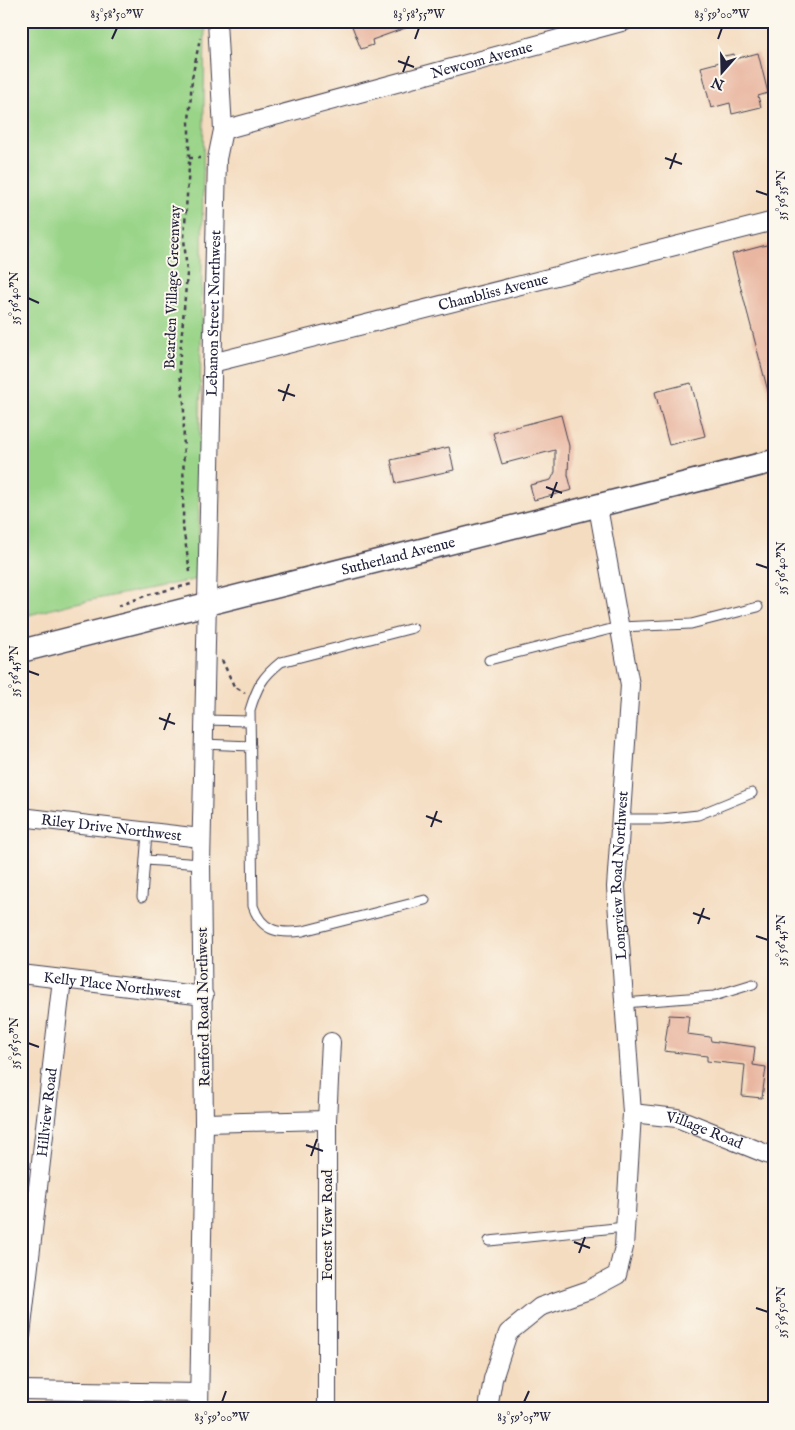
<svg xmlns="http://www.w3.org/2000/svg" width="795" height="1430" viewBox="0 0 795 1430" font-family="'IM FELL English',serif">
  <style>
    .green { fill: #99d488; stroke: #5e7b62 }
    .building { fill: #e9b7a1 }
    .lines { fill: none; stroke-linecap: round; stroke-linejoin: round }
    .service-casing { stroke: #423e4f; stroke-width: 11 }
    .minor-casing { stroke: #423e4f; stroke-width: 20 }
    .tertiary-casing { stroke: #423e4f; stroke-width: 25 }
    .path { stroke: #423e4f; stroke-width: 2.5; stroke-dasharray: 4 4; stroke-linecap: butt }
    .service { stroke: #fff; stroke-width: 9 }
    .minor { stroke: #fff; stroke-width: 18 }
    .tertiary { stroke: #fff; stroke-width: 22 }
    .ticks { fill: none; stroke: #22223b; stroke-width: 2 }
    .labels { text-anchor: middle; stroke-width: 4; stroke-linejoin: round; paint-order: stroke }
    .street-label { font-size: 15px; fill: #22223b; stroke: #fbf7ec }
    .neatline { fill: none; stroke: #22223b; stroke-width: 2 }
    .ticks-label { font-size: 12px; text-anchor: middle; fill: #22223b }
  </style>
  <rect width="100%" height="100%" fill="#fbf7ec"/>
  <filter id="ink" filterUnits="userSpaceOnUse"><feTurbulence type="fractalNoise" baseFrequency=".02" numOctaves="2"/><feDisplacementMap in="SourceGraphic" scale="10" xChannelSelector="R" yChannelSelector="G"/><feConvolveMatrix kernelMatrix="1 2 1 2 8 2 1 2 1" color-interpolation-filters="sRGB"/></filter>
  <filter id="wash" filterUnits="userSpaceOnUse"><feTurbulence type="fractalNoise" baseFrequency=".0096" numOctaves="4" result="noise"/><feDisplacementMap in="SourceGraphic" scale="20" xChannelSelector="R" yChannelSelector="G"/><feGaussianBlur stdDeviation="1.12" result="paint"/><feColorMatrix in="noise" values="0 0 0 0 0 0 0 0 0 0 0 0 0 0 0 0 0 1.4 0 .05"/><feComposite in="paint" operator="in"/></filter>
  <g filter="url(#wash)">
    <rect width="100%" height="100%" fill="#f4dcc0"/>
    <path class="green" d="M 21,21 L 205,21 L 198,579 L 71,604 L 21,617 Z"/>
    <g id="blocks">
      <path class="building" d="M 350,21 L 419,21 L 419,23 L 372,40 L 373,45 L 361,49 Z
        M 758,53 L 768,93 L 758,96 L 761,107 L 732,114 L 730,103 L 711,108 L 701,67 L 720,62 L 719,57 L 734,54 L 735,59 Z
        M 774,243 L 774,398 L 770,399 L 732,254 Z
        M 691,383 L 705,436 L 669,445 L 655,392 Z
        M 561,415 L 569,446 L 568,475 L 572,490 L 534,500 L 530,485 L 551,480 L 555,472 L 555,450 L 502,464 L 493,433 Z
        M 449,447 L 454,470 L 396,483 L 391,460 Z
        M 669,1015 L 689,1016 L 687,1034 L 710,1037 L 711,1041 L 755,1047 L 753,1065 L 766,1067 L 762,1098 L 742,1096 L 745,1065 L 707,1061 L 707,1056 L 664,1051 Z"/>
    </g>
  </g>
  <g filter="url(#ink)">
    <use href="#blocks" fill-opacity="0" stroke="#423e4f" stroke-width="1"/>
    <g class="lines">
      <g class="service-casing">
        <path id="service" d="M 413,628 L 281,662 C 262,677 257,687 250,710 L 253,906 C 262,932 279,934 303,931 L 425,900
          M 489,660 L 619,627 L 691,624 L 758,607
          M 204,720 L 250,721
          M 203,744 L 251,746
          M 621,819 L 662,819 L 698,815 L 752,793
          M 146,860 L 201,864
          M 142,897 L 147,833
          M 624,1003 L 714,996 L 753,984
          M 489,1241 L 625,1227"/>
      </g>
      <g class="minor-casing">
        <g id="minor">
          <path id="s1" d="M 223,130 L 625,21"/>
          <path id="s2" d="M 212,363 L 774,221"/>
          <path id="s3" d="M 21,817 L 201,838"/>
          <path id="s4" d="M 21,974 L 204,996"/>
          <path id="s5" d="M 632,1113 L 677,1118 L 774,1157"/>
          <path d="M 204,1123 L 327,1120"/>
          <path id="s6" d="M 21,1335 L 62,979"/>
          <path d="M 21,1390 L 199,1393"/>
          <path id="s7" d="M 199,1409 L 204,1123 L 201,864 L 217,159 L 223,130 L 217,21"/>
          <path d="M 327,1409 L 327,1120 L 331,1042"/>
          <path id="s8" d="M 488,1409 L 493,1379 L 508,1333 L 540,1307 L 589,1290 L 617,1275 L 624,1247 L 632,1113 L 616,887 L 630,685 L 598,507"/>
        </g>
      </g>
      <g class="tertiary-casing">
        <g id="tertiary">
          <path id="s9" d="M 21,651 L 774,461"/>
        </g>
      </g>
      <path class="path" d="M 189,158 L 200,158
        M 190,572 L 183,527 L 184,403 L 179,366 L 187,274 L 184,238 L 189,167 L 189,122 L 192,78 L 200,38
        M 118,606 L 147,595 L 192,584
        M 222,660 L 234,686 L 245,693"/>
      <use href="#service" class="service"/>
      <use href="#minor" class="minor"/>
      <use href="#tertiary" class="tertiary"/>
    </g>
  </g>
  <path class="ticks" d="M 112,39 L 117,28M 415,39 L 419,28M 718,39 L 722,28M 398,61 L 414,67M 403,72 L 409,56M 665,158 L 682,164M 670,169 L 676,153M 756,191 L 768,195M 28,298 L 39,303M 278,390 L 295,396M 283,401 L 289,384M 546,487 L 562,493M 551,498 L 557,482M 756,564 L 768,568M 28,671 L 39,675M 159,718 L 175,724M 164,730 L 170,713M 426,816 L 442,822M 431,827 L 437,811M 693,913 L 710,919M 698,924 L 704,908M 756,936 L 768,940M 28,1043 L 39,1047M 306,1145 L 323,1151M 311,1156 L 317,1139M 574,1242 L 590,1248M 579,1253 L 585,1237M 756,1308 L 768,1312M 222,1402 L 226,1391M 524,1402 L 529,1391"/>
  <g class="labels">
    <g class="street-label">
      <text dy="5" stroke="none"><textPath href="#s1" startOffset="268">Newcom Avenue</textPath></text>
      <text transform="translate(172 287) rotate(-88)" y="5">Bearden Village Greenway</text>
      <text dy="5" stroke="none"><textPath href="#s2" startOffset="290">Chambliss Avenue</textPath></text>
      <text dy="5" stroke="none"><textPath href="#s7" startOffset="1096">Lebanon Street Northwest</textPath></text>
      <text dy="5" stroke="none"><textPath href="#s9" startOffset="389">Sutherland Avenue</textPath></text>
      <text dy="5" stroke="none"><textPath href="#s3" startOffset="91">Riley Drive Northwest</textPath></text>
      <text dy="5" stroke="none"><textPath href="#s8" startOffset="605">Longview Road Northwest</textPath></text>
      <text dy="5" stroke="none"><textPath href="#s4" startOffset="92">Kelly Place Northwest</textPath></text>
      <text transform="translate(203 1007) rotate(-91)" y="5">Renford Road Northwest</text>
      <text dy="5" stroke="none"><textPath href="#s6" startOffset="224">Hillview Road</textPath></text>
      <text dy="5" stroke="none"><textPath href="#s5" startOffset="75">Village Road</textPath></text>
      <text transform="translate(327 1225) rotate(-90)" y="5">Forest View Road</text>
    </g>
  </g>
  <rect width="795" height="1430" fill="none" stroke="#fbf7ec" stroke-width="55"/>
  <g transform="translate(722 72) rotate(200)" stroke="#fbf7ec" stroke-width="4" paint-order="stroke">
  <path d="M0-4L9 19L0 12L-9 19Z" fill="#22223b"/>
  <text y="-8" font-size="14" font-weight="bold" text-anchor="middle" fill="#22223b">N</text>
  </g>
  <rect x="28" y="28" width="740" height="1374" class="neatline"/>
  <g class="ticks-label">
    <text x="117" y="18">83°58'50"W</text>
    <text x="419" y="18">83°58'55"W</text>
    <text x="722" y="18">83°59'00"W</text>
    <text transform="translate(781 195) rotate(-90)" y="4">35°56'35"N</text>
    <text transform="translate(14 298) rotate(-90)" y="4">35°56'40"N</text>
    <text transform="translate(781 568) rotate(-90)" y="4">35°56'40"N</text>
    <text transform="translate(14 671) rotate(-90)" y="4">35°56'45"N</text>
    <text transform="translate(781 940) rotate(-90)" y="4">35°56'45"N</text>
    <text transform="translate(14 1043) rotate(-90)" y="4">35°56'50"N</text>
    <text transform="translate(781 1312) rotate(-90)" y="4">35°56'50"N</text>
    <text x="222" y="1421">83°59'00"W</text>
    <text x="524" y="1421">83°59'05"W</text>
  </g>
</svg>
